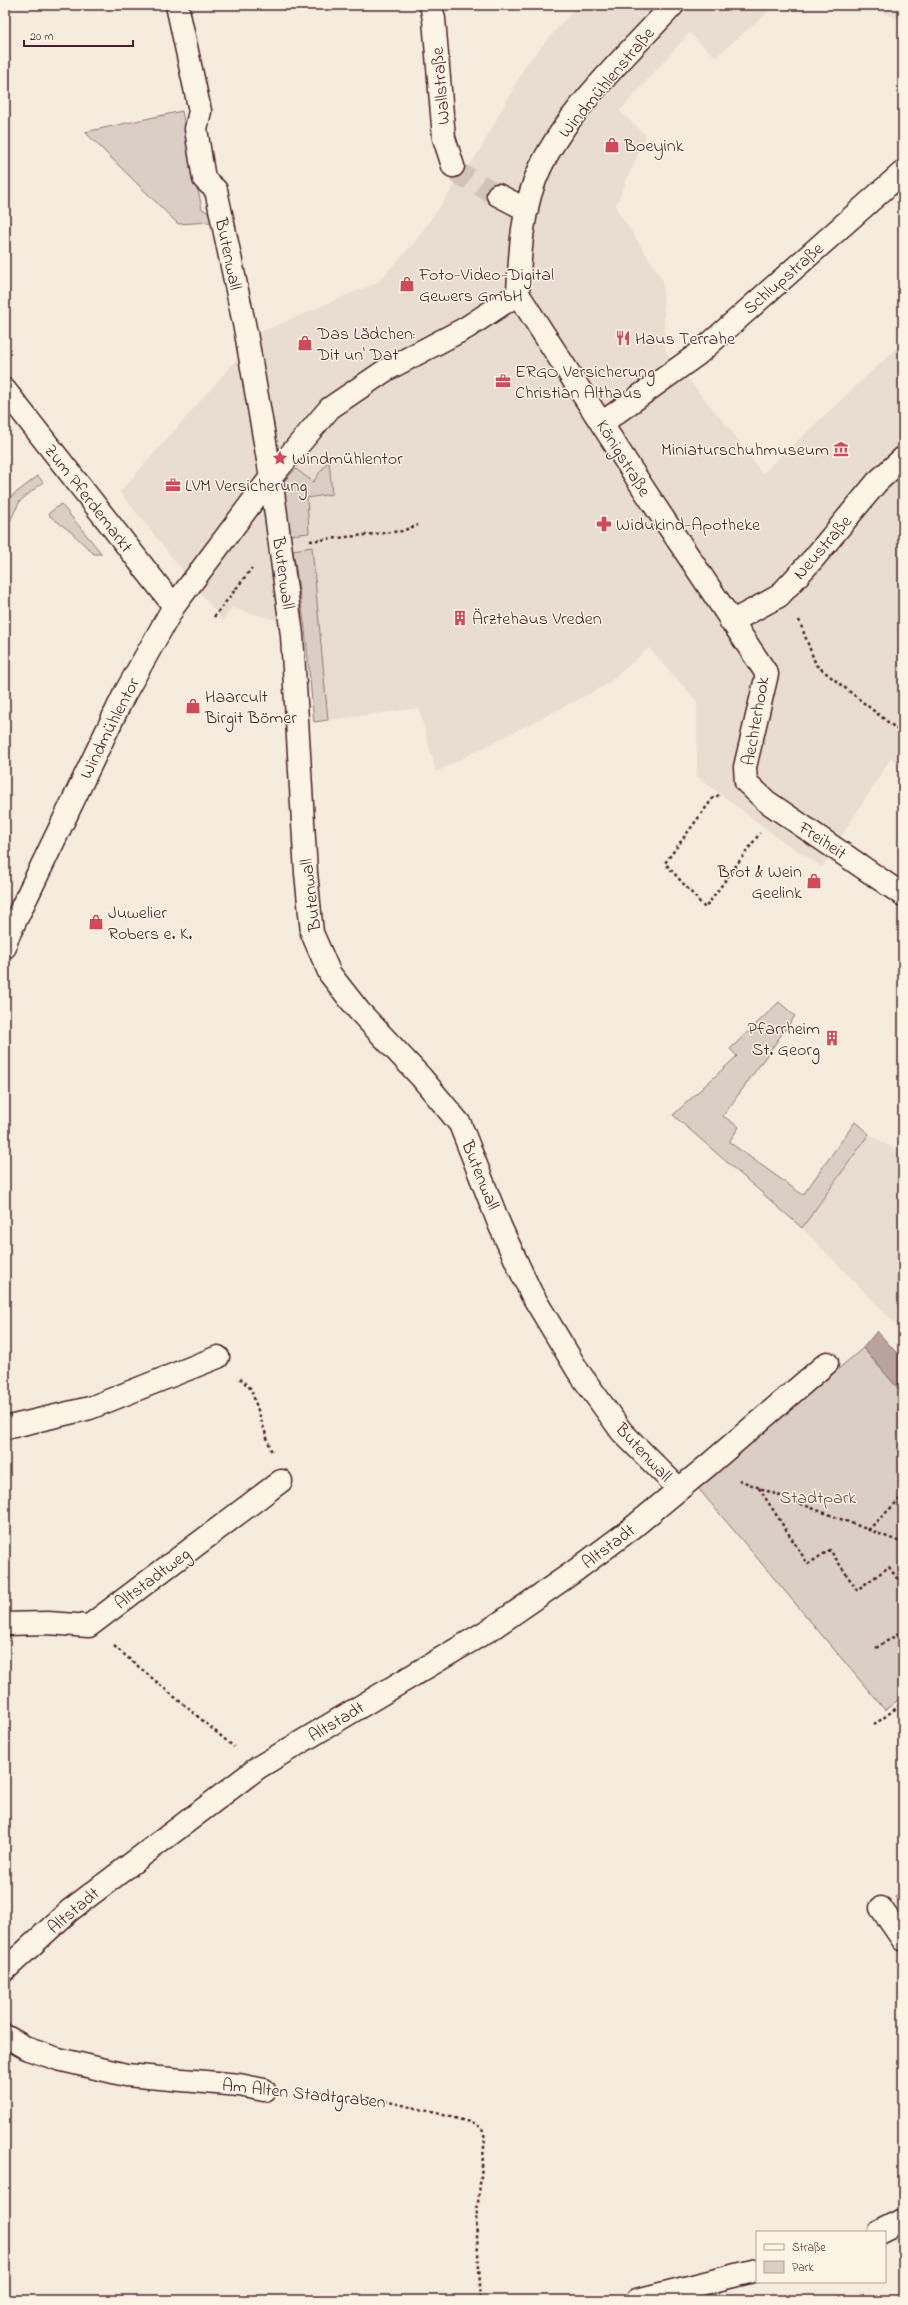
<svg xmlns="http://www.w3.org/2000/svg" width="908" height="2305" viewBox="0 0 908 2305" font-family="'Indie Flower',sans-serif">
  <style>
    .built { fill: #e8ddd0 }
    .green { fill: #dbcec4; stroke: #927678 }
    .water { fill: #b8a39e; stroke: #8c6e70 }
    .lines { fill: none; stroke-linecap: round; stroke-linejoin: round }
    .street-tunnel { stroke: #d3c3ba; stroke-width: 22; stroke-dasharray: 22 11; stroke-linecap: butt }
    .street-casing { stroke: #4a1f2b; stroke-width: 25 }
    .path { stroke: #4a1f2b; stroke-width: 2.5; stroke-dasharray: 3 3; stroke-linecap: butt }
    .street { stroke: #fcf5e5; stroke-width: 22 }
    .labels { text-anchor: middle; stroke-width: 3; stroke-linejoin: round; paint-order: stroke }
    .street-label { font-size: 18px; fill: #4a1f2b; stroke: #fcf5e5 }
    .poi-label { font-size: 18px; fill: #4a1f2b; stroke: #fcf5e5; text-anchor: start }
    .park-label { font-size: 18px; fill: #6e4b51; stroke: #fcf5e5 }
  </style>
  <rect width="100%" height="100%" fill="#f5ecde"/>
  <filter id="ink" filterUnits="userSpaceOnUse"><feTurbulence type="fractalNoise" baseFrequency=".025" numOctaves="2"/><feDisplacementMap in="SourceGraphic" scale="8" xChannelSelector="R" yChannelSelector="G"/><feConvolveMatrix kernelMatrix="1 2 1 2 8 2 1 2 1" color-interpolation-filters="sRGB"/></filter>
  <g filter="url(#ink)">
    <path class="built" d="M 578,5 L 776,5 L 716,57 L 689,33 L 620,111 L 646,136 L 615,207 L 663,280 L 665,351 L 737,438 L 762,474 L 903,342 L 903,765 L 891,758 L 822,867 L 777,837 L 697,776 L 697,701 L 649,648 L 606,685 L 436,772 L 419,708 L 314,722 L 305,628 L 231,608 L 223,621 L 120,492 L 261,332 L 378,282 L 414,243 L 480,150 L 527,63 Z
      M 863,5 L 903,5 L 903,21 Z
      M 869,1134 L 900,1153 L 903,1148 L 903,1331 L 802,1228 Z"/>
    <path class="green" d="M 182,111 L 202,209 L 209,213 L 211,222 L 178,224 L 85,132 Z
      M 329,460 L 332,494 L 307,498 L 309,533 L 290,535 L 281,484 L 296,469 L 313,482 Z
      M 38,476 L 43,482 L 20,501 L 5,531 L 5,501 Z
      M 61,504 L 102,554 L 94,554 L 71,532 L 50,516 L 49,513 Z
      M 312,547 L 328,720 L 314,722 L 305,628 L 293,550 Z
      M 779,1002 L 795,1016 L 723,1116 L 739,1127 L 729,1142 L 803,1195 L 855,1122 L 869,1134 L 802,1228 L 673,1115 L 737,1056 L 730,1049 Z
      M 863,1348 L 903,1394 L 903,1696 L 885,1710 L 698,1488 Z
      M 903,1888 L 903,1909 L 895,1897 Z"/>
    <path class="water" d="M 877,1331 L 903,1360 L 903,1394 L 863,1348 Z"/>
    <g class="lines">
      <path class="street-tunnel" d="M 453,166 L 458,173 L 498,195"/>
      <g class="street-casing">
        <path id="street" d="M 177,5 L 200,111 L 196,129 L 204,179 L 216,190 L 246,333 L 271,477 L 292,635 L 306,873 L 312,933 L 330,974 L 359,1011 L 421,1077 L 460,1124 L 500,1226 L 531,1293 L 578,1371 L 622,1432 L 679,1489
          M 431,5 L 434,19 L 444,138 L 453,166
          M 498,195 L 527,210
          M 518,294 L 647,494 L 767,674 L 745,767 L 746,782 L 766,801 L 903,895
          M 518,294 C 520,251 522,205 541,166 C 571,106 628,54 673,5
          M 5,390 L 174,606
          M 602,423 L 698,354 L 903,172
          M 731,622 L 779,596 L 814,558 L 877,482 L 903,458
          M 5,947 L 7,938 L 124,695 L 174,606 L 271,477 L 330,408 L 386,370 L 466,328 L 518,294
          M 5,1428 L 90,1408 L 218,1357
          M 5,1624 L 48,1623 L 89,1626 L 281,1481
          M 881,1908 L 903,1940
          M 5,1970 L 69,1911 L 259,1767 L 494,1627 L 572,1573 L 631,1529 L 706,1467 L 827,1363
          M 5,2036 L 28,2049 L 58,2059 L 126,2075 L 239,2085 L 264,2090
          M 879,2232 L 903,2220
          M 637,2300 L 757,2270"/>
      </g>
      <path class="path" d="M 310,541 L 402,531 L 418,525
        M 214,617 L 252,568
        M 799,620 L 816,665 L 903,734
        M 719,795 L 713,798 L 665,863 L 705,908 L 760,833
        M 240,1378 L 251,1389 L 272,1453
        M 739,1480 L 903,1543
        M 759,1488 L 808,1564 L 830,1550 L 857,1590 L 889,1567 L 903,1587
        M 868,1530 L 903,1496
        M 114,1646 L 234,1747
        M 876,1648 L 903,1631
        M 874,1725 L 903,1703
        M 295,2091 C 360,2093 411,2106 473,2123 L 482,2128 L 485,2138 L 476,2221 L 481,2300"/>
      <use href="#street" class="street"/>
    </g>
  </g>
  <defs>
    <g id="shop-bare" transform="scale(1.2)"><path d="M-5-2.5h2.3a2.7 3.5 0 0 1 5.4 0H5L5.5 6h-11ZM-1.5-2.5h3a1.5 2.3 0 0 0-3 0Z" fill="#d1495b" stroke="#fcf5e5" stroke-width="2.5" paint-order="stroke"/></g>
    <g id="restaurant-bare" transform="scale(1.2)"><path d="M-5-6h1v4h1v-4h1v4h1v-4h1v5L-1.5 .5V6h-2V.5L-5-1ZM5-6V6H3V1.5H1.5Q1.5-4 5-6Z" fill="#d1495b" stroke="#fcf5e5" stroke-width="2.5" paint-order="stroke"/></g>
    <g id="office-bare" transform="scale(1.2)"><path d="M-6-3h4V-5.5h4V-3h4V5H-6ZM-1-4.5V-3h2v-1.5ZM-6 0V1H6V0Z" fill="#d1495b" stroke="#fcf5e5" stroke-width="2.5" paint-order="stroke"/></g>
    <g id="museum-bare" transform="scale(1.2)"><path d="M0-6L6-3V-2H-6V-3ZM-5-1h2V3h-2ZM-1-1h2V3h-2ZM3-1h2V3H3ZM-6 4H6V6H-6Z" fill="#d1495b" stroke="#fcf5e5" stroke-width="2.5" paint-order="stroke"/></g>
    <g id="sight-bare" transform="scale(1.2)"><path d="M0-6L1.8-2.2L6-1.7L2.9 1.2L3.7 5.4L0 3.3L-3.7 5.4L-2.9 1.2L-6-1.7L-1.8-2.2Z" fill="#d1495b" stroke="#fcf5e5" stroke-width="2.5" paint-order="stroke"/></g>
    <g id="pharmacy-bare" transform="scale(1.2)"><path d="M-2-6h4v4h4v4h-4v4h-4v-4h-4v-4h4Z" fill="#d1495b" stroke="#fcf5e5" stroke-width="2.5" paint-order="stroke"/></g>
    <g id="building-bare" transform="scale(1.2)"><path d="M-4-6H4V6H1V3H-1V6H-4ZM-2.5-4.3h1.7v1.8h-1.7ZM.8-4.3h1.7v1.8H.8ZM-2.5-1h1.7V.8h-1.7ZM.8-1h1.7V.8H.8Z" fill="#d1495b" stroke="#fcf5e5" stroke-width="2.5" paint-order="stroke"/></g>
  </defs>
  <g fill-rule="evenodd">
    <use href="#shop-bare" x="612" y="145"/>
    <use href="#shop-bare" x="407" y="284"/>
    <use href="#restaurant-bare" x="623" y="338"/>
    <use href="#shop-bare" x="305" y="343"/>
    <use href="#office-bare" x="503" y="381"/>
    <use href="#museum-bare" x="841" y="449"/>
    <use href="#sight-bare" x="280" y="458"/>
    <use href="#office-bare" x="173" y="485"/>
    <use href="#pharmacy-bare" x="604" y="524"/>
    <use href="#building-bare" x="460" y="618"/>
    <use href="#shop-bare" x="193" y="706"/>
    <use href="#shop-bare" x="814" y="881"/>
    <use href="#shop-bare" x="96" y="922"/>
    <use href="#building-bare" x="832" y="1038"/>
  </g>
  <g class="labels">
    <g class="street-label">
      <text transform="translate(606 82) rotate(-50)" y="6">Windmühlenstraße</text>
      <text transform="translate(440 86) rotate(-95)" y="6">Wallstraße</text>
      <text transform="translate(229 254) rotate(78)" y="6">Butenwall</text>
      <text transform="translate(783 278) rotate(-41)" y="6">Schlupstraße</text>
      <text transform="translate(624 458) rotate(58)" y="6">Königstraße</text>
      <text transform="translate(89 498) rotate(52)" y="6">Zum Pferdemarkt</text>
      <text transform="translate(822 547) rotate(-49)" y="6">Neustraße</text>
      <text transform="translate(284 573) rotate(82)" y="6">Butenwall</text>
      <text transform="translate(755 721) rotate(-80)" y="6">Aechterhook</text>
      <text transform="translate(109 728) rotate(-63)" y="6">Windmühlentor</text>
      <text transform="translate(823 840) rotate(34)" y="6">Freiheit</text>
      <text transform="translate(310 895) rotate(-97)" y="6">Butenwall</text>
      <text transform="translate(481 1175) rotate(68)" y="6">Butenwall</text>
      <text transform="translate(644 1452) rotate(47)" y="6">Butenwall</text>
      <text transform="translate(608 1546) rotate(-37)" y="6">Altstadt</text>
      <text transform="translate(152 1578) rotate(-37)" y="6">Altstadtweg</text>
      <text transform="translate(336 1721) rotate(-31)" y="6">Altstadt</text>
      <text transform="translate(73 1910) rotate(-40)" y="6">Altstadt</text>
      <text transform="translate(304 2093) rotate(6)" y="6">Am Alten Stadtgraben</text>
    </g>
    <g class="poi-label">
      <text x="624" y="151">Boeyink</text>
      <text x="419" y="280">Foto-Video-Digital<tspan x="419" dy="21">Gewers GmbH</tspan></text>
      <text x="317" y="339">Das Lädchen:<tspan x="317" dy="21">Dit un' Dat</tspan></text>
      <text x="635" y="344">Haus Terrahe</text>
      <text x="515" y="377">ERGO Versicherung<tspan x="515" dy="21">Christian Althaus</tspan></text>
      <text x="829" y="455" text-anchor="end">Miniaturschuhmuseum</text>
      <text x="292" y="464">Windmühlentor</text>
      <text x="185" y="491">LVM Versicherung</text>
      <text x="616" y="530">Widukind-Apotheke</text>
      <text x="472" y="624">Ärztehaus Vreden</text>
      <text x="205" y="702">Haarcult<tspan x="205" dy="21">Birgit Bömer</tspan></text>
      <text x="802" y="877" text-anchor="end">Brot &amp; Wein<tspan x="802" dy="21">Geelink</tspan></text>
      <text x="108" y="918">Juwelier<tspan x="108" dy="21">Robers e. K.</tspan></text>
      <text x="820" y="1034" text-anchor="end">Pfarrheim<tspan x="820" dy="21">St. Georg</tspan></text>
    </g>
    <g class="park-label">
      <text x="818" y="1503">Stadtpark</text>
    </g>
  </g>
  <rect width="908" height="2305" fill="none" stroke="#fcf5e5" stroke-width="20"/>
  <rect x="10" y="10" width="888" height="2285" fill="none" stroke="#4a1f2b" stroke-width="1.5" filter="url(#ink)"/>
  <rect x="756" y="2231" width="130" height="52" fill="#fcf5e5" stroke="#b59f9b"/>
  <rect x="764" y="2244" width="20" height="6" fill="#fcf5e5" stroke="#b59f9b"/>
  <text x="792" y="2251" font-size="12" fill="#4a1f2b">Straße</text>
  <rect x="764" y="2261" width="20" height="12" fill="#dbcec4" stroke="#b59f9b"/>
  <text x="792" y="2271" font-size="12" fill="#4a1f2b">Park</text>
  <path d="M24 40v6h109v-6" fill="none" stroke="#4a1f2b" stroke-width="2"/>
  <text x="30" y="40" font-size="12" fill="#4a1f2b" stroke="#fcf5e5" stroke-width="3" paint-order="stroke">20 m</text>
</svg>
